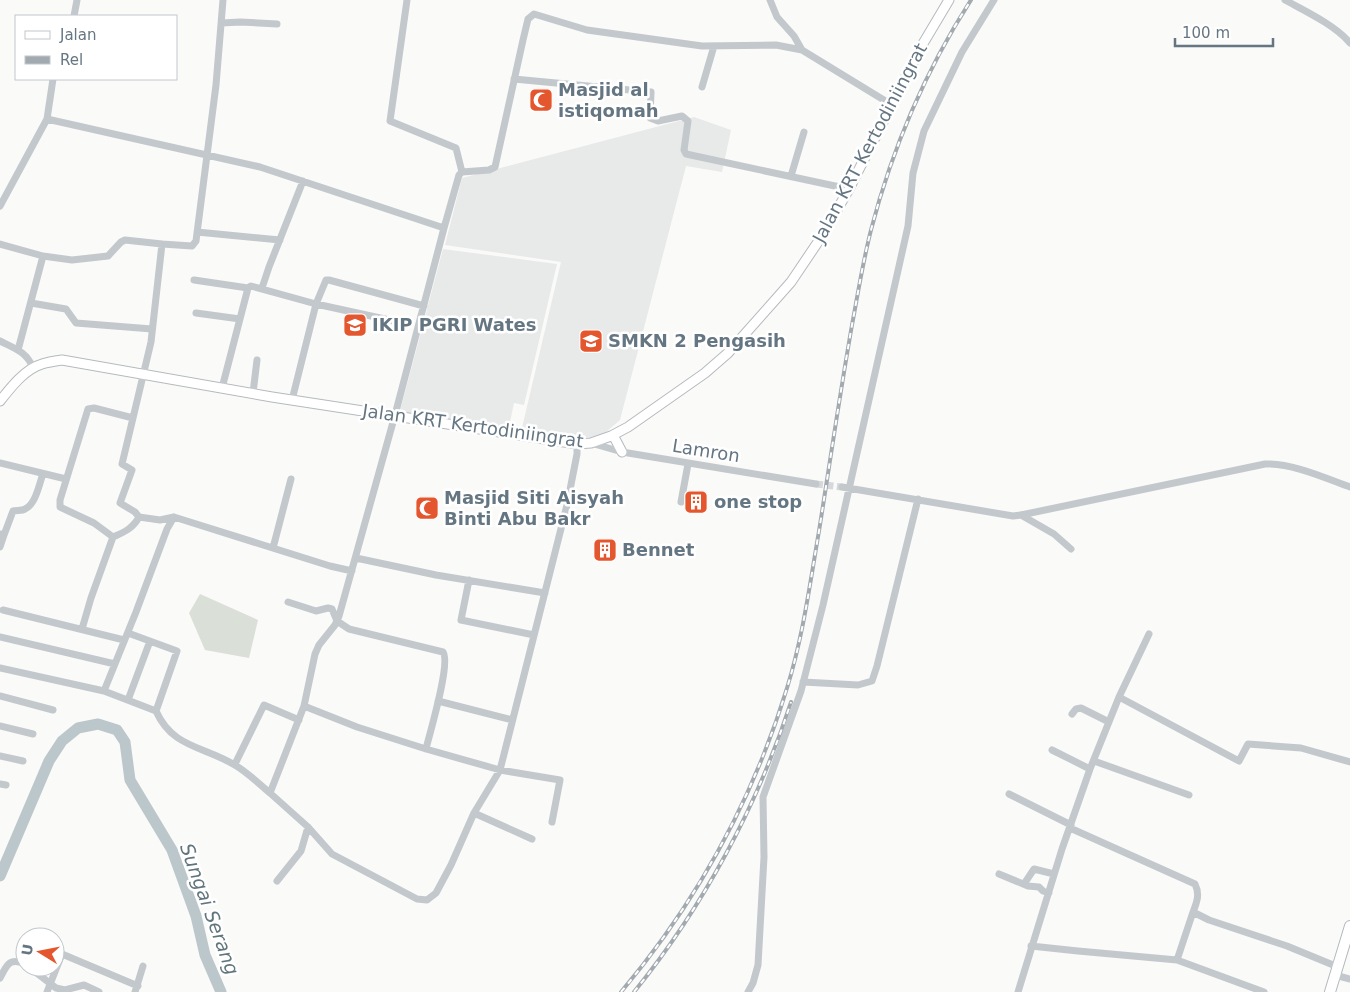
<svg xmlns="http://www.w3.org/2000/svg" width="1350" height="992" viewBox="0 0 1350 992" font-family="'DejaVu Sans',sans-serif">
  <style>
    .built { fill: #e8e9e9 }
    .green { fill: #dadfd7 }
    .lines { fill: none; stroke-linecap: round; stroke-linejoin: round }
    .river { stroke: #bbc7cb; stroke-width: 11 }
    .minor-tunnel { stroke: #d5d9db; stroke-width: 7; stroke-dasharray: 7 3.5; stroke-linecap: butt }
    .major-casing { stroke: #b5babe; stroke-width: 11 }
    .highway-casing { stroke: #b4b9bd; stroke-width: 12 }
    .minor { stroke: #c3c8cc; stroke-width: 7 }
    .major { stroke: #fff; stroke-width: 9 }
    .highway { stroke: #fff; stroke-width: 10 }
    .rail-casing { stroke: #a2aab0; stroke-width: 4 }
    .rail { stroke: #fff; stroke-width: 2; stroke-dasharray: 5.5; stroke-linecap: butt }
    .labels { text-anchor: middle; stroke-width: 5; stroke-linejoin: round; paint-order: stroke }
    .poi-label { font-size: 18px; font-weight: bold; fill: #657683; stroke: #fff; text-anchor: start }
    .street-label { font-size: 18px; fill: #657683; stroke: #fff }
    .water-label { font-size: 19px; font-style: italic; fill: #60757c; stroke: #fff }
  </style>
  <rect width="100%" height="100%" fill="#fafaf8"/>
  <path class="built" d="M 694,117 L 731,130 L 722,172 L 686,166 L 620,420 L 606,432 L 591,437 L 576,438 L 521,432 L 561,262 L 445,245 L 462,178 Z
    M 443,249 L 557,264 L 524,405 L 514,403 L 508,431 L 400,411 Z"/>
  <path class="green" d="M 200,594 L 258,620 L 249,658 L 205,650 L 189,613 Z"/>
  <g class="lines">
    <path class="river" d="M 0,876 L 49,761 L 62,741 L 78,728 L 98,724 L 117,730 L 125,742 L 130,780 L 172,850 L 196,916 L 205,955 L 221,992"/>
    <path class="minor-tunnel" d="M 816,484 L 842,487"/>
    <g class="major-casing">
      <path id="major" d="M 0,401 C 11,387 25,369 42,364 C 48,362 55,361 62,360 L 272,397 L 577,444 L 591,443 L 611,436 L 628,427 L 705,373 L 728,353 L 791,282 L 822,236 L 849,189 L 921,47 L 949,0
        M 613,435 L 622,452"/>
    </g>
    <g class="highway-casing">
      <path id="highway" d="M 1330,992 L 1350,926"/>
    </g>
    <path class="minor" d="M 407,0 L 390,121 L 456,148 L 462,172 L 459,175 L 444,228
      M 770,0 L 777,17 L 794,36 L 802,50
      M 1285,0 C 1305,11 1335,25 1350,43
      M 74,16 L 77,0
      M 222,23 L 240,22 L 277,24
      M 514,79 L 651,92 L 650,118 L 658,121 L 682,116 L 688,121 L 684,150 L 686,154 L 849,189
      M 702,87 L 714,46
      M 47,119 L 260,167 L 444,228 L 395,415 L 339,616 L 335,625 L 319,645 L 315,654 L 304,706 L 270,793 L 308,827 L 332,854 L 417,899 L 427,900 L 436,893 L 451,865 L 474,813 L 500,770 L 567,505 L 577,454 L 577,444
      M 462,172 L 489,170 L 495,167 L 523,40 L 528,19 L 534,14 L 587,30 L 702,46 L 776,45 L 802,50 L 892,105
      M 791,176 L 804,132
      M 0,206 L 47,119 L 53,79
      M 197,232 L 280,240
      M 0,244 L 43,256 L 72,260 L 108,256 L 121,242 L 125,240 L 162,244
      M 194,280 L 248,288
      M 262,288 L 269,267 L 303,181
      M 31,303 L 66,309 L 76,323 L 152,329
      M 196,313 L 240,319
      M 0,341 C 14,348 27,352 33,368
      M 18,350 L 43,256
      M 222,388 L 248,288 L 251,286 L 316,304 L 394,321
      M 253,393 L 257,360
      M 292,400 L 316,304 L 326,280 L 329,280 L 424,306
      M 133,418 L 122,464 L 132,470 L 120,503 L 135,512 L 139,517
      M 591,443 L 622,452 L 816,484
      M 0,463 L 66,479
      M 842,487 L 1013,516 L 1021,515 L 1265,464 C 1292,463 1325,478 1350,487
      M 681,502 L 688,464
      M 1021,515 L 1054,534 L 1071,549
      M 0,534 L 4,535 L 13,511 C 17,510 22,511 25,509 C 36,504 39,484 43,474
      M 113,537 C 125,532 133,528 139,517 L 160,520 L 174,517 L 330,566 L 352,571
      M 0,547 L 4,535
      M 273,548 L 291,479
      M 356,558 L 436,575 L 545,593
      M 469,580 L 461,620 L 534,635
      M 288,602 L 316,611 L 328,608 L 332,609 L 337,621 L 349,629 L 443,652 C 451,663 430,732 426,749
      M 3,610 L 124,640
      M 82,629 L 91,598 L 113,537 L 94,523 L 60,507 L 60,500 L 88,409 L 94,408 L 133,418 L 151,342 L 162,244 L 192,246 L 196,241 L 216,85 L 223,0
      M 0,637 L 115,664
      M 0,668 L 104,691 L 156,711 L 177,651 L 128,633
      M 803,682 L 858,685 L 872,681 L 877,666 L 918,499
      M 104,691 L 136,612 L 167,529 L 174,517
      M 0,696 L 53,710
      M 1119,697 L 1239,761 L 1248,744 L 1301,748 L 1350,762
      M 128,700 L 150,641
      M 438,701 L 512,720
      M 304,706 L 357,727 L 426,749 L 500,770 L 560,780 L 552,822
      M 156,711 C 172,747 202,746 233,764 C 246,771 258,783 270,793
      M 1072,714 L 1076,709 L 1081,708 L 1109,722
      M 0,726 L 33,734
      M 1052,750 L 1090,769
      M 0,756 L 23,761
      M 1094,761 L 1189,795
      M 235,764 L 264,705 L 299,720
      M 0,784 L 6,785
      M 1009,794 L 1071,825
      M 474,813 L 532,839
      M 1070,828 L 1195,884 C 1200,894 1197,902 1193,912 L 1209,920 L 1287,946 L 1338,967
      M 999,874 L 1028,886 L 1039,887 L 1043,891 L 1049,893
      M 277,881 L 301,851 L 308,827
      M 1024,884 L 1034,869 L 1054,874
      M 1031,946 L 1078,951 L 1177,960 L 1264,992
      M 62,954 L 138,986
      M 1177,960 L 1193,912
      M 29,967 L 56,988 L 65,990 L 84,985 L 99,992
      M 1335,975 L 1350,979
      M 0,978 C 7,965 9,957 25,964
      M 47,992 L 62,954 L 55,952
      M 135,992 L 143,966
      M 748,992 L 753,983 L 758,965 L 764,857 L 763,797 L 801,691 L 823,605 L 908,226 L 913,173 L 924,131 L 962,52 L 994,0
      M 1018,992 L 1062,849 L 1090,769 L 1119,697 L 1149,634"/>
    <use href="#major" class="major"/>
    <use href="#highway" class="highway"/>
    <g class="rail-casing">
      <path id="rail" d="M 621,992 C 696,903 753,799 787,688 C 803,637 810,583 819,531 C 830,462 840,393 852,325 C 858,293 863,261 871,230 C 892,149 926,70 971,0
        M 634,992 C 703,907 757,807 791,702"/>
    </g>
    <use href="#rail" class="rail"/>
  </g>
  <defs>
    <g id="mosque-square" transform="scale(1.25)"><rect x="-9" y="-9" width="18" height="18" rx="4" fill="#e4572e" stroke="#fff"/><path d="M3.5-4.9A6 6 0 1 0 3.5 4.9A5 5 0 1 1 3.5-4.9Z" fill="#fff"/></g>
    <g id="university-square" transform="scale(1.25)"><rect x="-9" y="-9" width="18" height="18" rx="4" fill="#e4572e" stroke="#fff"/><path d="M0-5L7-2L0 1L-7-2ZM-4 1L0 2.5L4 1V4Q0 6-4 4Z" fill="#fff"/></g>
    <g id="school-square" transform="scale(1.25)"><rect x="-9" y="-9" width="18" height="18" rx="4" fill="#e4572e" stroke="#fff"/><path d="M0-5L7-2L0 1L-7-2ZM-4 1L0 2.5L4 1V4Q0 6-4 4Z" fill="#fff"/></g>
    <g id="building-square" transform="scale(1.25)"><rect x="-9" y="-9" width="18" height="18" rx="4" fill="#e4572e" stroke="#fff"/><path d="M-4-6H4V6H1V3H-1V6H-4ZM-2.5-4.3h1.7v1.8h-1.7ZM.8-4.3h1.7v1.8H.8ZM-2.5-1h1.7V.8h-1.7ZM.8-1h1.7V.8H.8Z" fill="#fff"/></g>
  </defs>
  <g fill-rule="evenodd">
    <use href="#mosque-square" x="541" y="100"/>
    <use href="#university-square" x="355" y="325"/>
    <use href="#school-square" x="591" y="341"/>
    <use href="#building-square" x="696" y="502"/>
    <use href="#mosque-square" x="427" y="508"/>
    <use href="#building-square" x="605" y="550"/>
  </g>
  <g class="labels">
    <g class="poi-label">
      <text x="558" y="96">Masjid al<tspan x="558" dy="21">istiqomah</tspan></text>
      <text x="372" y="331">IKIP PGRI Wates</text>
      <text x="608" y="347">SMKN 2 Pengasih</text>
      <text x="444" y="504">Masjid Siti Aisyah<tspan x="444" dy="21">Binti Abu Bakr</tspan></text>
      <text x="714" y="508">one stop</text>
      <text x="622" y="556">Bennet</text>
    </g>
    <g class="street-label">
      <text transform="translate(870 143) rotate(-62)" y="6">Jalan KRT Kertodiniingrat</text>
      <text transform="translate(473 426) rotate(8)" y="6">Jalan KRT Kertodiniingrat</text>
      <text transform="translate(706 451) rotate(9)" y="6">Lamron</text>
    </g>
    <g class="water-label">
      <text transform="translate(210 909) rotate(70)" y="7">Sungai Serang</text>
    </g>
  </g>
  <rect x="15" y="15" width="162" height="65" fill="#ffffff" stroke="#c1c8cd"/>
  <rect x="25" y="31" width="25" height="8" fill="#ffffff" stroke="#c1c8cd"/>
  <text x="60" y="40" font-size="15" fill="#657683">Jalan</text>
  <rect x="25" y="56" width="25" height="8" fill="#a2aab0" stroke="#c1c8cd"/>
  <text x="60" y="65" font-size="15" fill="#657683">Rel</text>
  <g transform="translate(40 952) rotate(280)"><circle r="24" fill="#ffffff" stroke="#c1c8cd"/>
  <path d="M0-4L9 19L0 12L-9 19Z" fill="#e4572e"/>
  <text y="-8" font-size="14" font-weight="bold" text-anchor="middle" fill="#657683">U</text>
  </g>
  <path d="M1175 38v8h98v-8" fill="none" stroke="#657683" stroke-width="2.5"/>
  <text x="1182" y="38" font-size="15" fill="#657683" stroke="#ffffff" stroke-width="4" paint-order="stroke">100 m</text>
</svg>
